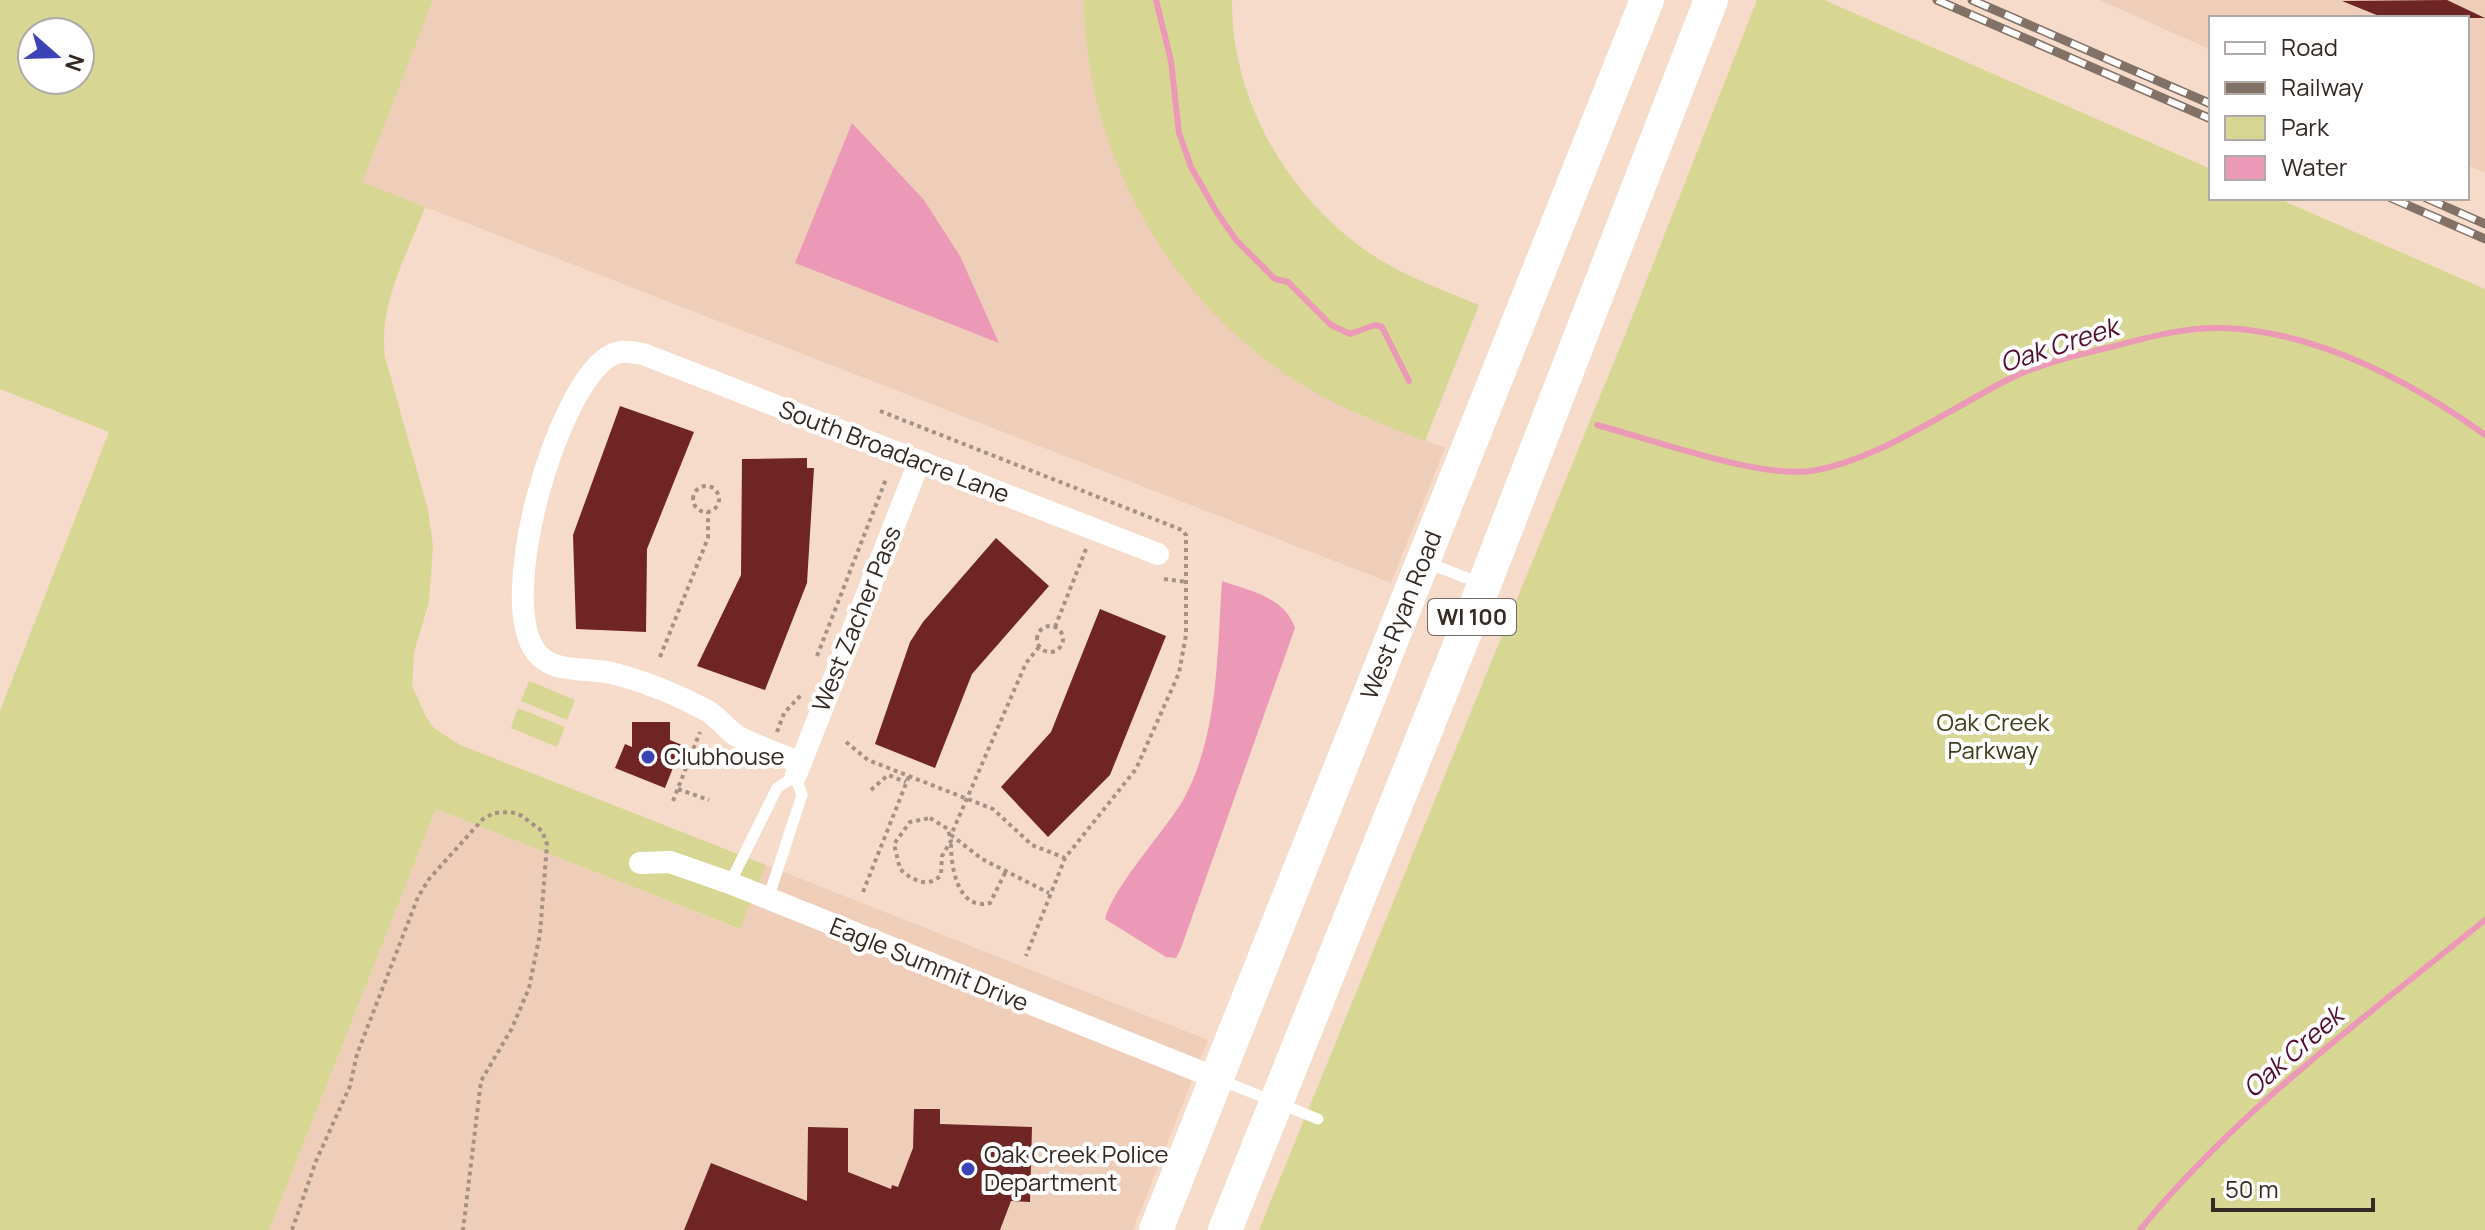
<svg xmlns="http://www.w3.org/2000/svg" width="2485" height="1230" viewBox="0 0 2485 1230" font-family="Manrope,sans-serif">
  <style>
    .built { fill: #efceb9 }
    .green { fill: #d7d693; fill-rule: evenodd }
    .water { fill: #eb99b6 }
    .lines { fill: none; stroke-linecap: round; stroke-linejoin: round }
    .stream { stroke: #eb99b6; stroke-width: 6 }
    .building { fill: #6e2524 }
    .path { stroke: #a69185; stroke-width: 4; stroke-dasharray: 4 4; stroke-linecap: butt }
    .service { stroke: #fff; stroke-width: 11 }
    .minor { stroke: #fff; stroke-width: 22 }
    .primary { stroke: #fff; stroke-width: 34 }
    .rail-casing { stroke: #827166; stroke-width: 9 }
    .rail { stroke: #fff; stroke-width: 6; stroke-dasharray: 18; stroke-linecap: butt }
    .poi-dot { fill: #3c43b7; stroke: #fff; stroke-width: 3 }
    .labels { text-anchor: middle; stroke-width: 8; stroke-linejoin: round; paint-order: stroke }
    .shield { fill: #fff; stroke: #716965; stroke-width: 2 }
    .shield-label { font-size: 22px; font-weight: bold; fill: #342923 }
    .street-label { font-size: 24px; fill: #342923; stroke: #fff }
    .park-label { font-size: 24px; fill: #3f3e1b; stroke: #fff }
    .poi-label { font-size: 24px; fill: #342923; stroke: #fff; text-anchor: start }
    .water-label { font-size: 26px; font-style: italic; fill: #530c2e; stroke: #fff }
  </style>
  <rect width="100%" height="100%" fill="#f6dbca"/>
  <path class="built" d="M 433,0 L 1084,0 L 1090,69 L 1110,145 L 1139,211 L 1186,281 L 1236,334 L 1293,378 L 1362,416 L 1445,448 L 1391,583 L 361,182 Z
    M 2100,0 L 2485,0 L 2485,173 L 2467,165 L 2467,18 L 2211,18 L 2211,50 Z
    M 436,809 L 739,929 L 766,865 L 1208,1040 L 1133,1230 L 269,1230 Z"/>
  <path class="green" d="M 0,0 L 433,0 L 362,182 L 425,207 C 407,255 378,304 385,357 L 428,510 L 433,546 L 429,602 L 414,652 L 412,686 L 426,717 L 434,728 L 460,745 L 766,865 L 740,929 L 436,809 L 269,1230 L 0,1230 L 0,711 L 109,432 L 0,389 ZM 32,32 L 80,32 L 80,80 L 32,80 Z
    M 1084,0 L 1232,0 C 1231,101 1290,201 1374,256 C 1407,277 1443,290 1479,305 L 1425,441 C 1378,423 1331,404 1288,376 C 1165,293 1085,149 1084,0 Z
    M 1757,0 L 1824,0 L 2211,169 L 2211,198 L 2277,198 L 2485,289 L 2485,1230 L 1259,1230 L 1625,335 Z
    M 529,681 L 575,700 L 567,720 L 521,701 Z
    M 518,708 L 565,727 L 557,747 L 511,728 Z"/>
  <path class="water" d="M 852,123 L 924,200 L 960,256 L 999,343 L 795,263 Z
    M 1222,581 C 1250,591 1285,597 1295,628 L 1181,948 L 1176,958 L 1166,957 L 1105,919 C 1113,887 1163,833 1182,802 C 1219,737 1217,653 1222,581 Z"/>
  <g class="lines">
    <path class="stream" d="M 1156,0 L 1171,61 L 1179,133 L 1191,167 L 1216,211 L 1236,240 L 1275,279 L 1288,282 L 1331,325 L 1350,334 L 1375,325 L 1382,327 L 1409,381
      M 1597,425 C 1650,439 1758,478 1810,471 C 1874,462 1949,410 2007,380 C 2039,364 2076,355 2111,347 C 2148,337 2185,327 2224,328 C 2317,332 2411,381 2485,435
      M 2140,1230 C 2238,1110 2365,1017 2485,920"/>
  </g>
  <path class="building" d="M 2447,0 L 2485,18 L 2384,18 L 2342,1 Z
    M 620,406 L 694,432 L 647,549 L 646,632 L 576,629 L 573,535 Z
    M 807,458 L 807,468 L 814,468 L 807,583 L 765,690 L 697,666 L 741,575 L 742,459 Z
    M 996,538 L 1049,586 L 972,674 L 935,768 L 875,744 L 910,642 L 923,622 Z
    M 1100,609 L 1166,636 L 1110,775 L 1048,837 L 1001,787 L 1051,732 Z
    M 632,722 L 670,722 L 670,740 L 682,745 L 665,788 L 615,768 L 625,744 L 632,747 Z
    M 914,1109 L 940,1109 L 940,1124 L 1032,1127 L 1030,1202 L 1011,1201 L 1000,1230 L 684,1230 L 711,1163 L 807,1201 L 808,1127 L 848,1128 L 848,1172 L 891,1189 L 892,1185 L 898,1187 L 913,1148 Z"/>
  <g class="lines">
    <path class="path" d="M 880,411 L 1182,530 L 1186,535 L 1186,635 L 1179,673 L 1136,769 L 1065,858 L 1026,956
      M693 499a13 13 0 1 1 26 0a13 13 0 1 1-26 0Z
      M 1164,579 L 1187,582
      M1037 639a13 13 0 1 1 26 0a13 13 0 1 1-26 0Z
      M 1055,627 L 1086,549
      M 1039,647 L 1026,663 L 951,835 L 982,859 L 1049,893
      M 817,656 L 886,479
      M 660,657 L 708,538 L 708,512
      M 777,732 L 784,713 L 802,694
      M 846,742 L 868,760 L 993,809 L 1032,845 L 1065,858
      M 678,789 L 709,800
      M 871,790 L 888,775 L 906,782
      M 673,801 L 700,732
      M 930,818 L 948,829 L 951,841 L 942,856 L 941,875 C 928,889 912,880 900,869 L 894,844 L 910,822 Z
      M 951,844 C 951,866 957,911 990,903 L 1006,871
      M 863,892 L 909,776
      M 292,1230 L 316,1161 L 350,1086 L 357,1054 L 418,897 L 429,879 L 483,819 L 494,813 L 511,812 L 522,816 L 542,831 L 547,844 L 540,934 L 529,988 L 512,1028 L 481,1081 L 463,1230"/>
    <path class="service" d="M 1425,562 L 1480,583
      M 730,883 L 777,788 L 795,776 L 802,795 L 768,899
      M 1218,1079 L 1318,1119"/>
    <path class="minor" d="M 801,763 C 781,755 759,747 739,737 C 727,731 719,717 706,710 C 680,696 645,682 616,674 C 589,666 555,676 536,652 C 496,600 555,392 608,357 C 619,349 631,352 643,354 L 1158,554
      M 796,775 L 919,462
      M 640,863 L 670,862 L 730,883 L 1216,1078"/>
    <g class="primary">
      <path id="s1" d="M 1156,1230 L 1647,0"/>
      <path d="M 1225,1230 L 1484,585 L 1711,0"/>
    </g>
    <g class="rail-casing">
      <path id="rail" d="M 1937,0 L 2211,119
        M 1972,0 L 2211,104
        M 2391,198 L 2485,239
        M 2426,198 L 2485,224"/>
    </g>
    <use href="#rail" class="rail"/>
  </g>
  <g class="poi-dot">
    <circle cx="648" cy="757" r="8"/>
    <circle cx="968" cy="1169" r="8"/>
  </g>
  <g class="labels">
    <rect class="shield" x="1428" y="599" width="88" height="36" rx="6"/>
    <g class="shield-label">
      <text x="1472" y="625">WI 100</text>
    </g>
    <g class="street-label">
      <text transform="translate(894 452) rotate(21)" y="8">South Broadacre Lane</text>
      <text dy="8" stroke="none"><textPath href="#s1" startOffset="662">West Ryan Road</textPath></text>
      <text transform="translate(857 619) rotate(-68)" y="8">West Zacher Pass</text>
      <text transform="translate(929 965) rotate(22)" y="8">Eagle Summit Drive</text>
    </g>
    <g class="park-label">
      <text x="1993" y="731">Oak Creek<tspan x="1993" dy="28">Parkway</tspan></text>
    </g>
    <g class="poi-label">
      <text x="664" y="765">Clubhouse</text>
      <text x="984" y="1163">Oak Creek Police<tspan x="984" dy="28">Department</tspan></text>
    </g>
    <g class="water-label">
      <text transform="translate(2059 345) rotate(-18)" y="9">Oak Creek</text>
      <text transform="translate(2293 1052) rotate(-41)" y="9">Oak Creek</text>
    </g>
  </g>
  <rect x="2209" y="16" width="260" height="184" fill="#ffffff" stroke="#aea9a7" stroke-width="2"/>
  <rect x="2225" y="42" width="40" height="12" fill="#ffffff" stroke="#aea9a7" stroke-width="2"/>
  <text x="2281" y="56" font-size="24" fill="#342923">Road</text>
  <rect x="2225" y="82" width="40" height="12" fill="#827166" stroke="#aea9a7" stroke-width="2"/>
  <text x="2281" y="96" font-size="24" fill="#342923">Railway</text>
  <rect x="2225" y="116" width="40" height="24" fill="#d7d693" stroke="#aea9a7" stroke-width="2"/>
  <text x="2281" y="136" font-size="24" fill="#342923">Park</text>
  <rect x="2225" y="156" width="40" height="24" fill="#eb99b6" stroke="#aea9a7" stroke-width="2"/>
  <text x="2281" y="176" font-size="24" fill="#342923">Water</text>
  <g transform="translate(56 56) rotate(110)"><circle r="38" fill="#ffffff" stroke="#aea9a7" stroke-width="2"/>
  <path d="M0-6L14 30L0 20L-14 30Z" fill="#3c43b7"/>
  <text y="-12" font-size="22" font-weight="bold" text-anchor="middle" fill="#342923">N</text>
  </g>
  <path d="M2213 1198v12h160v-12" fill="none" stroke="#342923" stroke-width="4"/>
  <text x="2225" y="1198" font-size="24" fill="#342923" stroke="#ffffff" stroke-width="6" paint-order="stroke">50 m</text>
</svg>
